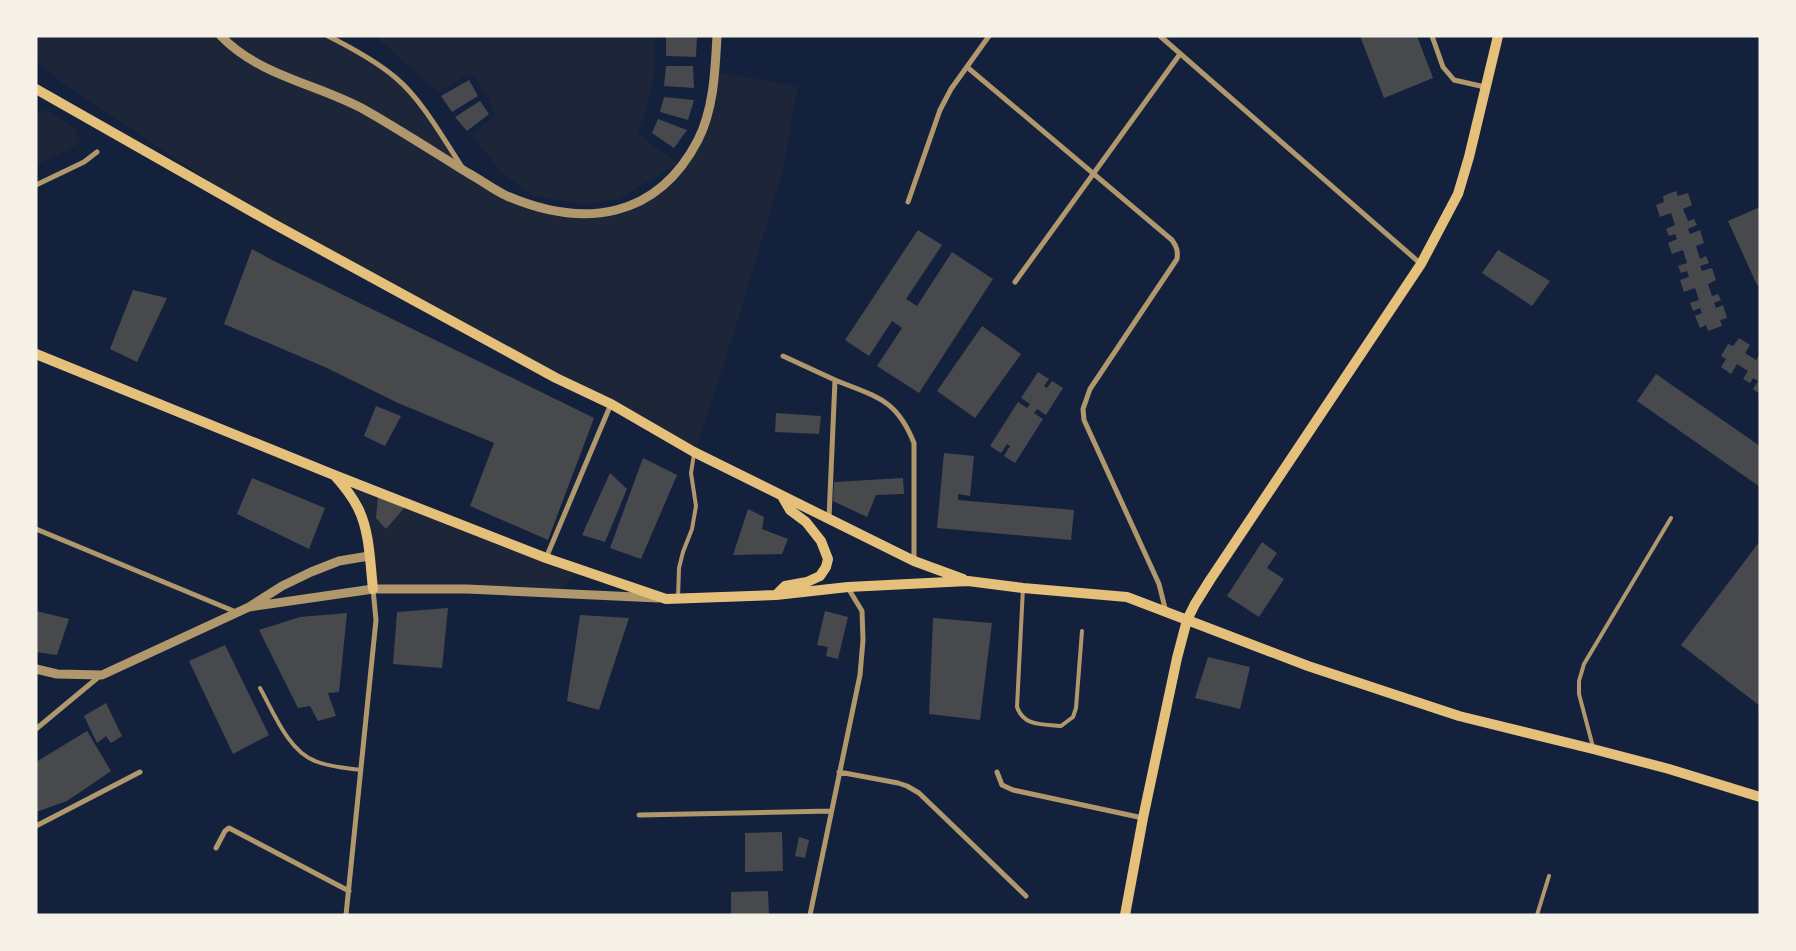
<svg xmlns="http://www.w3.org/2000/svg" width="1796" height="951" viewBox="0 0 1796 951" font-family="Inter,sans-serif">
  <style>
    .green { fill: #1d2539 }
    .building { fill: #48494c }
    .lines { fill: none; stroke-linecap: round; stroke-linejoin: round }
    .service { stroke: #b1986c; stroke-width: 4 }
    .minor { stroke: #b1986c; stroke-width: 5 }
    .tertiary { stroke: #b1986c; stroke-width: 9 }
    .secondary { stroke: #e5c07b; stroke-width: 10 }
  </style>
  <rect width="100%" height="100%" fill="#14213d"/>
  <path class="green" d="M 36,36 L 220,36 L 226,41 L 236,36 L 328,36 L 356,50 L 397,79 L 424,110 L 463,170 L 506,195 L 544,209 L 605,214 L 657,190 L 676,164 L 619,199 L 584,204 L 533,196 L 502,173 L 471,135 L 496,116 L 484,90 L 470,73 L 438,92 L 379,40 L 381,36 L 654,36 L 654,73 L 647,110 L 637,133 L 677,163 L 698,139 L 715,72 L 798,86 L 782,174 L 736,326 L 696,448 L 272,223 L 63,83 L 36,61 Z
    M 45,110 L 74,127 L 81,143 L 36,165 L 36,113 Z
    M 334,475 L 546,558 L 574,574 L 561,594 L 373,589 L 365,528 Z"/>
  <path class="building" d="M 697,36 L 696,57 L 666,56 L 666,37 Z
    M 1360,36 L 1417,36 L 1433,78 L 1384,98 Z
    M 666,66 L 693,66 L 694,88 L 664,86 Z
    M 469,80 L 478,96 L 452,112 L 441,96 Z
    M 664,97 L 694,100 L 688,120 L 660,112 Z
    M 480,101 L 489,114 L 467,131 L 455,117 Z
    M 658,119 L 687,130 L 674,148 L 652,133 Z
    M 1676,191 L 1678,196 L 1688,193 L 1692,205 L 1683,209 L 1688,221 L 1694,219 L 1697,225 L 1688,229 L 1690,234 L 1700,230 L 1704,243 L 1696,246 L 1700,259 L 1706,256 L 1709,263 L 1700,266 L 1702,271 L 1712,268 L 1716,280 L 1708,284 L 1712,296 L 1718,294 L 1721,300 L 1714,303 L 1716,308 L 1723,305 L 1727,318 L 1720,320 L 1722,326 L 1708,331 L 1706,325 L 1700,328 L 1695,316 L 1702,313 L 1700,308 L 1693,311 L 1690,303 L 1699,300 L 1695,288 L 1684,292 L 1680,280 L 1689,277 L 1687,271 L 1681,273 L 1678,266 L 1687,263 L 1683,250 L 1672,254 L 1668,243 L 1677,239 L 1675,234 L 1669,236 L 1666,229 L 1675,225 L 1671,213 L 1660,217 L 1656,205 L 1664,202 L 1663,196 Z
    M 1760,207 L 1760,284 L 1757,285 L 1728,221 Z
    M 918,230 L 942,245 L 906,299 L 917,306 L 952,252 L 993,279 L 919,393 L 877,366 L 902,328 L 892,321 L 869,356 L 845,340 Z
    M 252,249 L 272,260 L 594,418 L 548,540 L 470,506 L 494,443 L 398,403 L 327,368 L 224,324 Z
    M 1498,250 L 1550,281 L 1532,306 L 1482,273 Z
    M 133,290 L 167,298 L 137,362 L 110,349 Z
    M 982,326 L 1021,354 L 975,418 L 937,391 Z
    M 1739,338 L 1750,345 L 1745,353 L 1756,360 L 1760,354 L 1760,394 L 1753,389 L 1758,381 L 1753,378 L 1750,383 L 1743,379 L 1748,371 L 1737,364 L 1731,374 L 1721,367 L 1726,359 L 1721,356 L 1728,344 L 1733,346 Z
    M 1038,372 L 1049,379 L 1044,386 L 1047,388 L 1052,381 L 1063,388 L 1046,415 L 1037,409 L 1034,413 L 1043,419 L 1015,463 L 1004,456 L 1010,446 L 1007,444 L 1001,453 L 990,446 L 1018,402 L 1027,408 L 1030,404 L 1021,398 Z
    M 1656,374 L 1760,446 L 1760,487 L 1637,401 Z
    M 376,406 L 401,416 L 385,446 L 364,436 Z
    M 776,413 L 821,416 L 819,434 L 775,432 Z
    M 944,453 L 974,456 L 970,496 L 958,494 L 958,500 L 1074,510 L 1071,540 L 937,528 Z
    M 643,458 L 677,475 L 641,559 L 610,548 Z
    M 610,473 L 627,489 L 605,542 L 582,535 Z
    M 252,478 L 325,508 L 309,549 L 237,514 Z
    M 903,478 L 904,494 L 876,495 L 867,517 L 833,501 L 834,482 Z
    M 378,496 L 405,507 L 386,529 L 376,518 Z
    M 748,509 L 764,517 L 762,529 L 788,539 L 782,554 L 733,555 Z
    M 1760,541 L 1760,706 L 1681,645 Z
    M 1262,542 L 1277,553 L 1267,568 L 1284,579 L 1259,617 L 1227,596 Z
    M 448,608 L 442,668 L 393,664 L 397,612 Z
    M 36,611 L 69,619 L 57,655 L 36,652 Z
    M 825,611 L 848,617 L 838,659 L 826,656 L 828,647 L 817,645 Z
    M 347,613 L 339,692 L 328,693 L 336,716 L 318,721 L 310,706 L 298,708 L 259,630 L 300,617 Z
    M 580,615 L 629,618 L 599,710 L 567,701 Z
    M 933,618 L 992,623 L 980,720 L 929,714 Z
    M 225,645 L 269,735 L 233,754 L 189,661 Z
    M 1208,657 L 1250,667 L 1240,709 L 1195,698 Z
    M 106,703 L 122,736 L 111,743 L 106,736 L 97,743 L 84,716 Z
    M 87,731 L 111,771 L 67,801 L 36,812 L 36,762 Z
    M 782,832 L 783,871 L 745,872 L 745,833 Z
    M 799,837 L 809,840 L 805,858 L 795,856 Z
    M 768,891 L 769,915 L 731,915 L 731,892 Z"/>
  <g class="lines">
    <path class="service" d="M 1023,588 L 1017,707 C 1024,727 1043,724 1061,726 L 1073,717 L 1076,708 L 1082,631
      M 678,598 L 679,568 L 683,552 L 692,529 L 696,506 L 691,473 L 694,454
      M 260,688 C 273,711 288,751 315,761 C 329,767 346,768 361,770
      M 1593,747 L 1579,694 L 1579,681 L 1584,664 L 1671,518
      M 1537,915 L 1549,876"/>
    <path class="minor" d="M 328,36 C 352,48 376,61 396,78 C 422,100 443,138 462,167
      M 1160,36 L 1421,264
      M 1432,36 L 1443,67 L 1454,80 L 1485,87
      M 967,67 L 1172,240 C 1177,247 1178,251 1177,259 L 1090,389 L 1083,409 L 1084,420 L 1159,584 L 1166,612
      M 36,185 L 84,162 L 97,152
      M 908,202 L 940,110 L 951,89 L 989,36
      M 1015,282 L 1180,54
      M 783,356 L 835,380
      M 829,518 L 835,380 C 876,397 896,398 914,443 L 914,561
      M 36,529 L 236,612
      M 546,558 L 611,404
      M 36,729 L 101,675
      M 839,772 L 898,783 L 907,786 L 919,793 L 1026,896
      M 997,772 L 1002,785 L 1013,790 L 1143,818
      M 639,815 L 831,811
      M 36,826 L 140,772
      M 216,848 L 225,831 L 229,828 L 349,891
      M 346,915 L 376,620 L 373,589
      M 810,915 L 860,675 L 863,640 L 862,611 L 848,588"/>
    <path class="tertiary" d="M 221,36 C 259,76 318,84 365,110 C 400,130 434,152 468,173 C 481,180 494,190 507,196 C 584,229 657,219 698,140 C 714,108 715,71 717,36
      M 249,607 L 373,589 L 467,589 L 658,598
      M 36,669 L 57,674 L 102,675 L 249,607 L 282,586 L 311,572 L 339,561 L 369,556"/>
    <path class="secondary" d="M 36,89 L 272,223 L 556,378 L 611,404 L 694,452 L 914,561 L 963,579
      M 36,354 L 334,475 L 546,558 L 666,599 L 776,595 L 848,587 L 968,581 L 1023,588 L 1127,597 L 1308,666 L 1459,716 L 1593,749 L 1669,769 L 1760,797
      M 335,476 C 344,486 352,496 358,508 C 370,532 370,563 373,589
      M 776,595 L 785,586 L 807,582 L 820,576 L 826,567 L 828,559 L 821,541 L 806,522 L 790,510 L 782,496
      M 1125,915 L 1143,818 L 1177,658 L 1187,620 L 1195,604 L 1210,580 L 1421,264 L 1458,194 L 1469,157 L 1498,36"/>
  </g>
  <rect width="1796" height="951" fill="none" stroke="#f6f1e7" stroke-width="75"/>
</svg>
